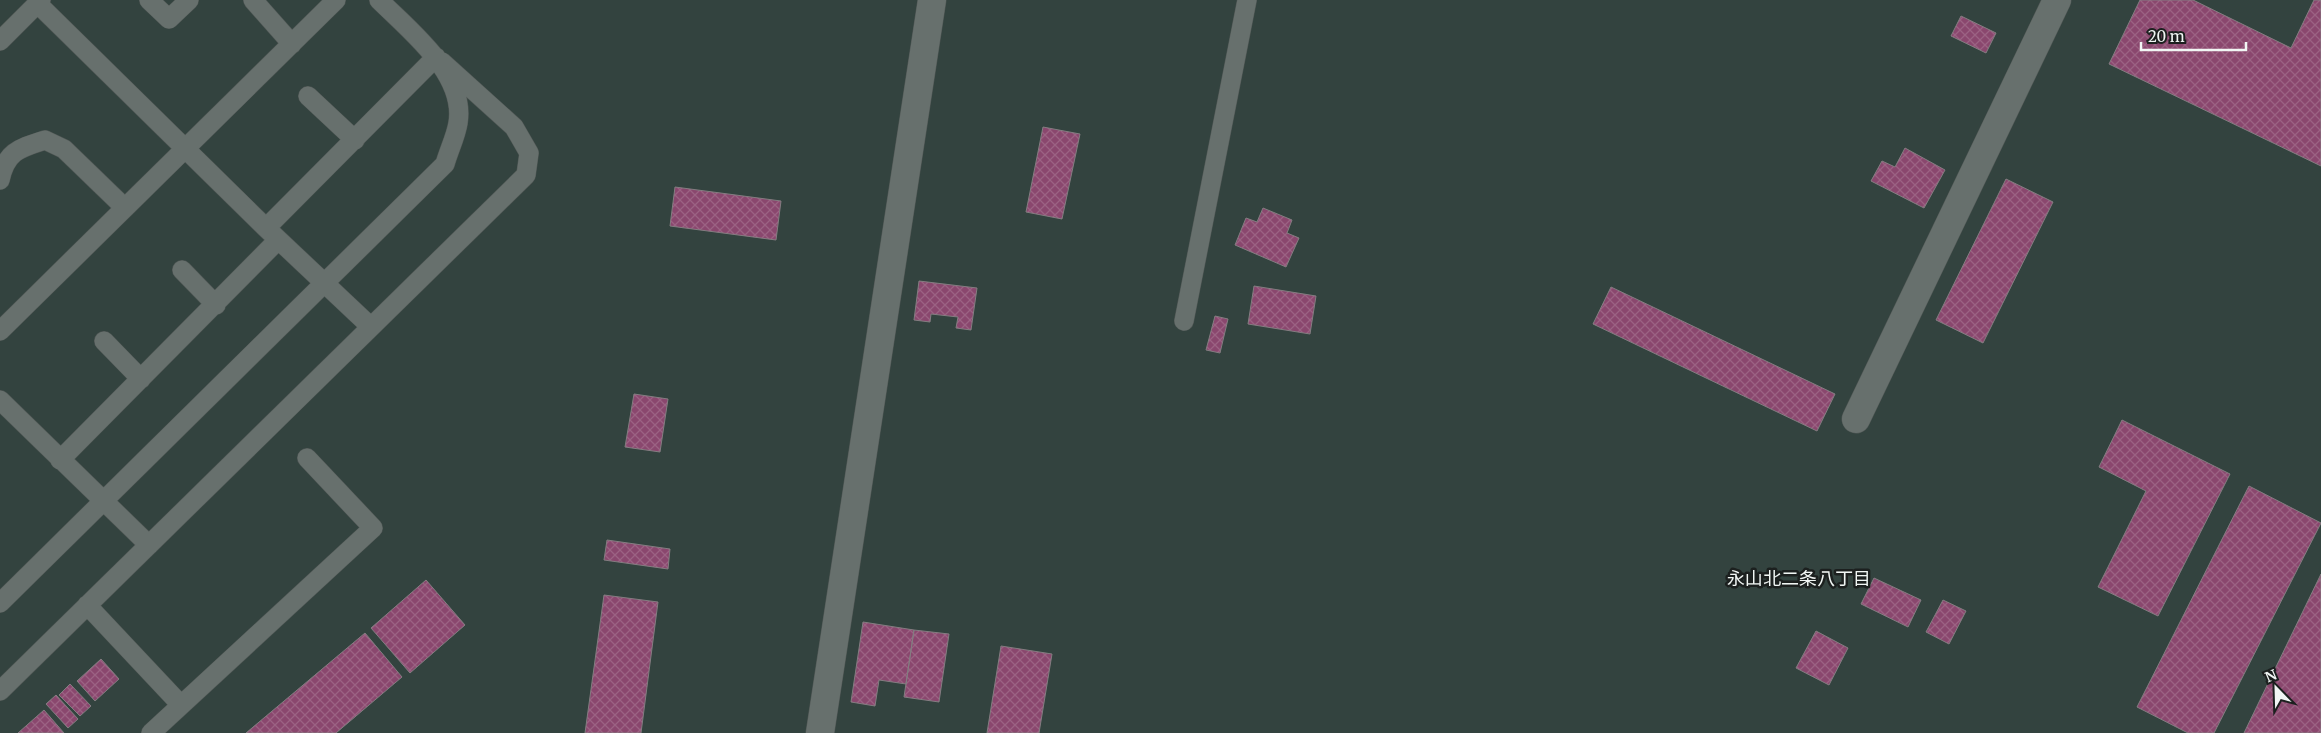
<svg xmlns="http://www.w3.org/2000/svg" width="2321" height="733" viewBox="0 0 2321 733" font-family="Merriweather,'Noto Sans JP',serif">
  <style>
    .built { fill: #33433f }
    .building { fill: url(#building-cross-hatch); stroke: #847d81 }
    .lines { fill: none; stroke-linecap: round; stroke-linejoin: round }
    .service-casing { stroke: #515856; stroke-width: 20 }
    .minor-casing { stroke: #515856; stroke-width: 29 }
    .service { stroke: #67706d; stroke-width: 19 }
    .minor { stroke: #67706d; stroke-width: 28 }
    .labels { text-anchor: middle; stroke-width: 5; stroke-linejoin: round; paint-order: stroke }
    .neighbourhood-label { font-size: 18px; fill: #f1f6f4; stroke: #1c201f }
  </style>
  <defs>
    <pattern id="building-cross-hatch" width="8" height="8" patternUnits="userSpaceOnUse" patternTransform="scale(1.25)"><rect width="8" height="8" fill="#8a476e"/><path d="M0 0l8 8M0 8l8-8" fill="none" stroke="#9b6283"/></pattern>
  </defs>
  <rect width="100%" height="100%" fill="#323938"/>
  <path class="built" d="M 0,0 L 2321,0 L 2321,733 L 0,733 Z"/>
  <path class="building" d="M 2140,0 L 2193,0 L 2291,48 L 2314,0 L 2321,0 L 2321,166 L 2109,64 Z
    M 1961,16 L 1996,33 L 1986,53 L 1951,36 Z
    M 1043,127 L 1080,134 L 1062,219 L 1026,212 Z
    M 1905,148 L 1945,170 L 1924,208 L 1871,181 L 1882,161 L 1895,167 Z
    M 2006,179 L 2053,202 L 1983,343 L 1936,320 Z
    M 675,187 L 781,201 L 776,240 L 670,226 Z
    M 1263,208 L 1292,220 L 1287,233 L 1299,238 L 1286,267 L 1235,245 L 1246,218 L 1257,222 Z
    M 919,281 L 977,288 L 971,330 L 956,328 L 958,317 L 931,314 L 930,322 L 914,320 Z
    M 1254,286 L 1316,296 L 1310,334 L 1248,324 Z
    M 1611,287 L 1835,394 L 1817,431 L 1593,324 Z
    M 1215,316 L 1228,319 L 1220,353 L 1206,350 Z
    M 634,394 L 668,399 L 660,452 L 625,447 Z
    M 2122,420 L 2230,474 L 2158,616 L 2098,587 L 2146,491 L 2099,467 Z
    M 2249,486 L 2321,523 L 2214,733 L 2188,733 L 2137,707 Z
    M 607,540 L 670,549 L 668,569 L 604,560 Z
    M 2321,574 L 2321,733 L 2244,733 Z
    M 1874,578 L 1921,600 L 1908,627 L 1861,604 Z
    M 426,580 L 465,625 L 410,673 L 371,628 Z
    M 604,595 L 658,602 L 641,733 L 585,733 Z
    M 1943,600 L 1966,611 L 1949,644 L 1926,632 Z
    M 863,622 L 914,630 L 906,684 L 879,680 L 875,706 L 851,702 Z
    M 914,630 L 949,634 L 939,702 L 904,697 Z
    M 1816,631 L 1848,648 L 1829,685 L 1796,668 Z
    M 365,633 L 402,677 L 336,733 L 246,733 Z
    M 1001,646 L 1052,654 L 1039,733 L 987,733 Z
    M 101,659 L 119,679 L 95,701 L 77,681 Z
    M 70,684 L 91,706 L 80,716 L 59,695 Z
    M 56,695 L 78,719 L 68,728 L 46,704 Z
    M 44,710 L 64,733 L 18,733 Z"/>
  <g class="lines">
    <g class="service-casing">
      <path id="service" d="M 149,0 L 169,19 L 189,0
        M 253,0 L 292,44
        M 37,3 L 266,228 L 371,327
        M 0,41 L 41,0
        M 308,96 L 355,140
        M 0,180 C 6,151 20,148 45,140 L 64,149 L 125,208
        M 266,228 L 436,57
        M 182,270 L 216,305
        M 1184,321 L 1247,0
        M 0,331 L 336,0
        M 104,341 L 141,379
        M 0,400 L 149,545
        M 60,460 L 278,240
        M 0,603 L 445,164 C 449,150 456,136 458,123 C 466,74 410,31 379,0
        M 87,605 L 181,705
        M 0,691 L 526,175 L 529,153 L 514,127 L 442,62
        M 151,733 L 373,528 L 307,458"/>
    </g>
    <g class="minor-casing">
      <path id="minor" d="M 1856,419 L 2057,0
        M 820,733 L 932,0"/>
    </g>
    <use href="#service" class="service"/>
    <use href="#minor" class="minor"/>
  </g>
  <g class="labels">
    <g class="neighbourhood-label">
      <text x="1799" y="585">永山北二条八丁目</text>
    </g>
  </g>
  <g transform="translate(2276 688) rotate(337)" stroke="#1c201f" stroke-width="4" paint-order="stroke">
  <path d="M0-4L9 19L0 12L-9 19Z" fill="#f1f6f4"/>
  <text y="-8" font-size="14" font-weight="bold" text-anchor="middle" fill="#f1f6f4">N</text>
  </g>
  <path d="M2141 42v8h105v-8" fill="none" stroke="#f1f6f4" stroke-width="2.5"/>
  <text x="2148" y="42" font-size="15" fill="#f1f6f4" stroke="#1c201f" stroke-width="4" paint-order="stroke">20 m</text>
</svg>
